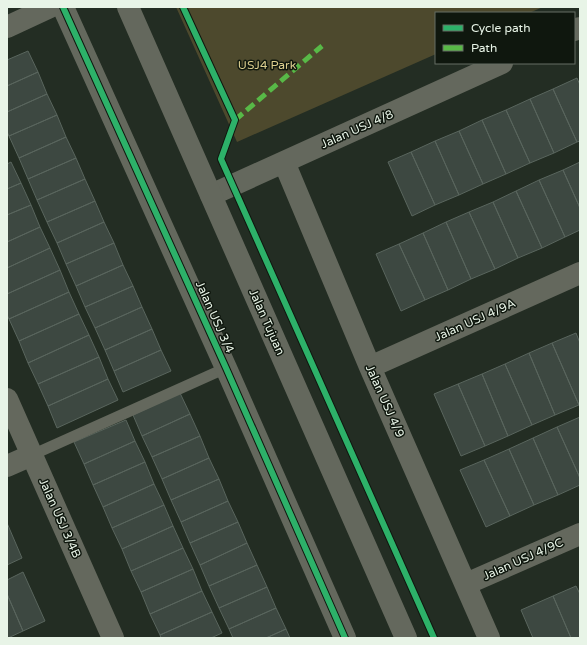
<svg xmlns="http://www.w3.org/2000/svg" width="587" height="645" viewBox="0 0 587 645" font-family="'Varela Round',sans-serif">
  <style>
    .green { fill: #4d492d }
    .building { fill: #3d4841; stroke: #59655d }
    .lines { fill: none; stroke-linecap: round; stroke-linejoin: round }
    .service { stroke: #64685d; stroke-width: 11 }
    .minor { stroke: #64685d; stroke-width: 22 }
    .tertiary { stroke: #64685d; stroke-width: 22 }
    .quiet { stroke: #58b947; stroke-width: 5; stroke-dasharray: 10 5; stroke-linecap: butt }
    .cycleway-casing { stroke: #0f170e; stroke-width: 8 }
    .cycleway { stroke: #2db169; stroke-width: 6 }
    .labels { text-anchor: middle; stroke-width: 3; stroke-linejoin: round; paint-order: stroke }
    .park-label { font-size: 12px; fill: #ddcf8f; stroke: #0f170e }
    .street-label { font-size: 12px; fill: #e8f4e7; stroke: #0f170e }
  </style>
  <rect width="100%" height="100%" fill="#232d23"/>
  <path class="green" d="M 176,7 L 543,7 L 529,13 L 436,13 L 436,54 L 237,142 Z"/>
  <path class="building" d="M 28,51 L 38,72 L 7,86 L 7,60 Z
    M 38,72 L 47,94 L 7,112 L 7,86 Z
    M 577,78 L 580,85 L 580,141 L 577,142 L 553,89 Z
    M 553,89 L 577,142 L 554,153 L 530,99 Z
    M 47,94 L 57,115 L 9,136 L 7,132 L 7,112 Z
    M 530,99 L 554,153 L 530,163 L 506,110 Z
    M 506,110 L 530,163 L 506,174 L 482,120 Z
    M 57,115 L 66,137 L 19,158 L 9,136 Z
    M 482,120 L 506,174 L 483,184 L 459,131 Z
    M 459,131 L 483,184 L 459,195 L 435,141 Z
    M 66,137 L 76,158 L 28,179 L 19,158 Z
    M 435,141 L 459,195 L 435,205 L 411,152 Z
    M 411,152 L 435,205 L 412,216 L 388,162 Z
    M 76,158 L 85,179 L 37,200 L 28,179 Z
    M 11,162 L 21,183 L 7,189 L 7,164 Z
    M 580,162 L 580,208 L 563,170 Z
    M 563,170 L 580,208 L 580,230 L 565,237 L 539,180 Z
    M 85,179 L 95,201 L 47,222 L 37,200 Z
    M 539,180 L 565,237 L 542,248 L 516,191 Z
    M 21,183 L 31,205 L 7,215 L 7,189 Z
    M 516,191 L 542,248 L 518,258 L 493,202 Z
    M 95,201 L 104,222 L 57,243 L 47,222 Z
    M 493,202 L 518,258 L 495,269 L 469,212 Z
    M 31,205 L 40,227 L 7,242 L 7,215 Z
    M 469,212 L 495,269 L 471,279 L 446,222 Z
    M 104,222 L 114,243 L 66,264 L 57,243 Z
    M 446,222 L 471,279 L 448,290 L 423,233 Z
    M 40,227 L 50,248 L 7,268 L 7,242 Z
    M 423,233 L 448,290 L 425,300 L 399,244 Z
    M 114,243 L 123,265 L 76,286 L 66,264 Z
    M 399,244 L 425,300 L 401,311 L 376,254 Z
    M 50,248 L 60,270 L 7,294 L 7,268 Z
    M 123,265 L 133,286 L 85,307 L 76,286 Z
    M 60,270 L 69,292 L 9,319 L 7,315 L 7,294 Z
    M 133,286 L 142,307 L 95,328 L 85,307 Z
    M 69,292 L 79,314 L 19,341 L 9,319 Z
    M 142,307 L 152,329 L 105,350 L 95,328 Z
    M 79,314 L 89,335 L 28,363 L 19,341 Z
    M 152,329 L 161,350 L 114,371 L 105,350 Z
    M 576,333 L 580,343 L 580,404 L 579,405 L 552,343 Z
    M 89,335 L 99,357 L 38,384 L 28,363 Z
    M 552,343 L 579,405 L 555,415 L 529,353 Z
    M 161,350 L 171,371 L 123,392 L 114,371 Z
    M 529,353 L 555,415 L 532,425 L 505,364 Z
    M 99,357 L 108,379 L 48,406 L 38,384 Z
    M 505,364 L 532,425 L 508,436 L 482,374 Z
    M 482,374 L 508,436 L 485,446 L 458,384 Z
    M 108,379 L 118,400 L 57,428 L 48,406 Z
    M 458,384 L 485,446 L 461,456 L 434,394 Z
    M 180,393 L 190,414 L 142,436 L 133,415 Z
    M 190,414 L 200,436 L 152,457 L 142,436 Z
    M 580,417 L 580,478 L 557,427 Z
    M 126,420 L 135,441 L 84,464 L 74,442 Z
    M 557,427 L 580,478 L 580,485 L 558,495 L 533,438 Z
    M 200,436 L 209,458 L 162,479 L 152,457 Z
    M 533,438 L 558,495 L 534,505 L 509,449 Z
    M 135,441 L 145,462 L 93,485 L 84,464 Z
    M 509,449 L 534,505 L 510,516 L 484,460 Z
    M 209,458 L 219,479 L 171,500 L 162,479 Z
    M 484,460 L 510,516 L 486,527 L 460,470 Z
    M 145,462 L 154,484 L 103,507 L 93,485 Z
    M 219,479 L 228,501 L 181,522 L 171,500 Z
    M 154,484 L 164,505 L 112,528 L 103,507 Z
    M 228,501 L 238,522 L 190,543 L 181,522 Z
    M 164,505 L 173,526 L 122,549 L 112,528 Z
    M 238,522 L 247,543 L 200,565 L 190,543 Z
    M 7,523 L 22,558 L 7,565 Z
    M 173,526 L 183,548 L 131,571 L 122,549 Z
    M 247,543 L 257,565 L 209,586 L 200,565 Z
    M 183,548 L 193,569 L 141,592 L 131,571 Z
    M 257,565 L 267,587 L 219,608 L 209,586 Z
    M 193,569 L 202,591 L 150,614 L 141,592 Z
    M 23,572 L 45,621 L 23,631 L 7,594 L 7,580 Z
    M 576,586 L 580,594 L 580,638 L 571,638 L 553,596 Z
    M 267,587 L 276,608 L 229,629 L 219,608 Z
    M 202,591 L 212,612 L 160,635 L 150,614 Z
    M 7,594 L 23,631 L 8,638 L 7,638 Z
    M 553,596 L 571,638 L 533,638 L 521,610 Z
    M 276,608 L 286,629 L 266,638 L 233,638 L 229,629 Z
    M 212,612 L 222,633 L 211,638 L 161,638 L 160,635 Z
    M 286,629 L 290,638 L 266,638 Z"/>
  <g class="lines">
    <path class="service" d="M 32,455 L 226,368"/>
    <path class="minor" d="M 63,7 L 226,368 L 345,638
      M 7,27 L 50,7
      M 574,30 L 580,28
      M 284,162 L 370,367 L 489,638
      M 211,195 L 502,63
      M 370,367 L 580,273
      M 7,399 L 113,638
      M 7,466 L 32,455
      M 466,584 L 580,534"/>
    <path class="tertiary" d="M 128,7 L 406,638"/>
    <path class="quiet" d="M 235,120 L 322,46"/>
    <g class="cycleway-casing">
      <path id="cycleway" d="M 63,7 L 226,368 L 345,638
        M 183,7 L 235,120 L 221,159 L 434,638"/>
    </g>
    <use href="#cycleway" class="cycleway"/>
  </g>
  <g class="labels">
    <g class="park-label">
      <text x="267" y="69">USJ4 Park</text>
    </g>
    <g class="street-label">
      <text transform="translate(357 129) rotate(-24)" y="4">Jalan USJ 4/8</text>
      <text transform="translate(215 317) rotate(66)" y="4">Jalan USJ 3/4</text>
      <text transform="translate(475 320) rotate(-24)" y="4">Jalan USJ 4/9A</text>
      <text transform="translate(267 322) rotate(66)" y="4">Jalan Tujuan</text>
      <text transform="translate(385 401) rotate(66)" y="4">Jalan USJ 4/9</text>
      <text transform="translate(60 518) rotate(66)" y="4">Jalan USJ 3/4B</text>
      <text transform="translate(523 559) rotate(-24)" y="4">Jalan USJ 4/9C</text>
    </g>
  </g>
  <rect width="587" height="645" fill="none" stroke="#e8f4e7" stroke-width="16"/>
  <rect x="435" y="12" width="140" height="52" fill="#0f170e" stroke="#666f65"/>
  <rect x="443" y="25" width="20" height="6" fill="#2db169" stroke="#666f65"/>
  <text x="471" y="32" font-size="12" fill="#e8f4e7">Cycle path</text>
  <rect x="443" y="45" width="20" height="6" fill="#58b947" stroke="#666f65"/>
  <text x="471" y="52" font-size="12" fill="#e8f4e7">Path</text>
</svg>
